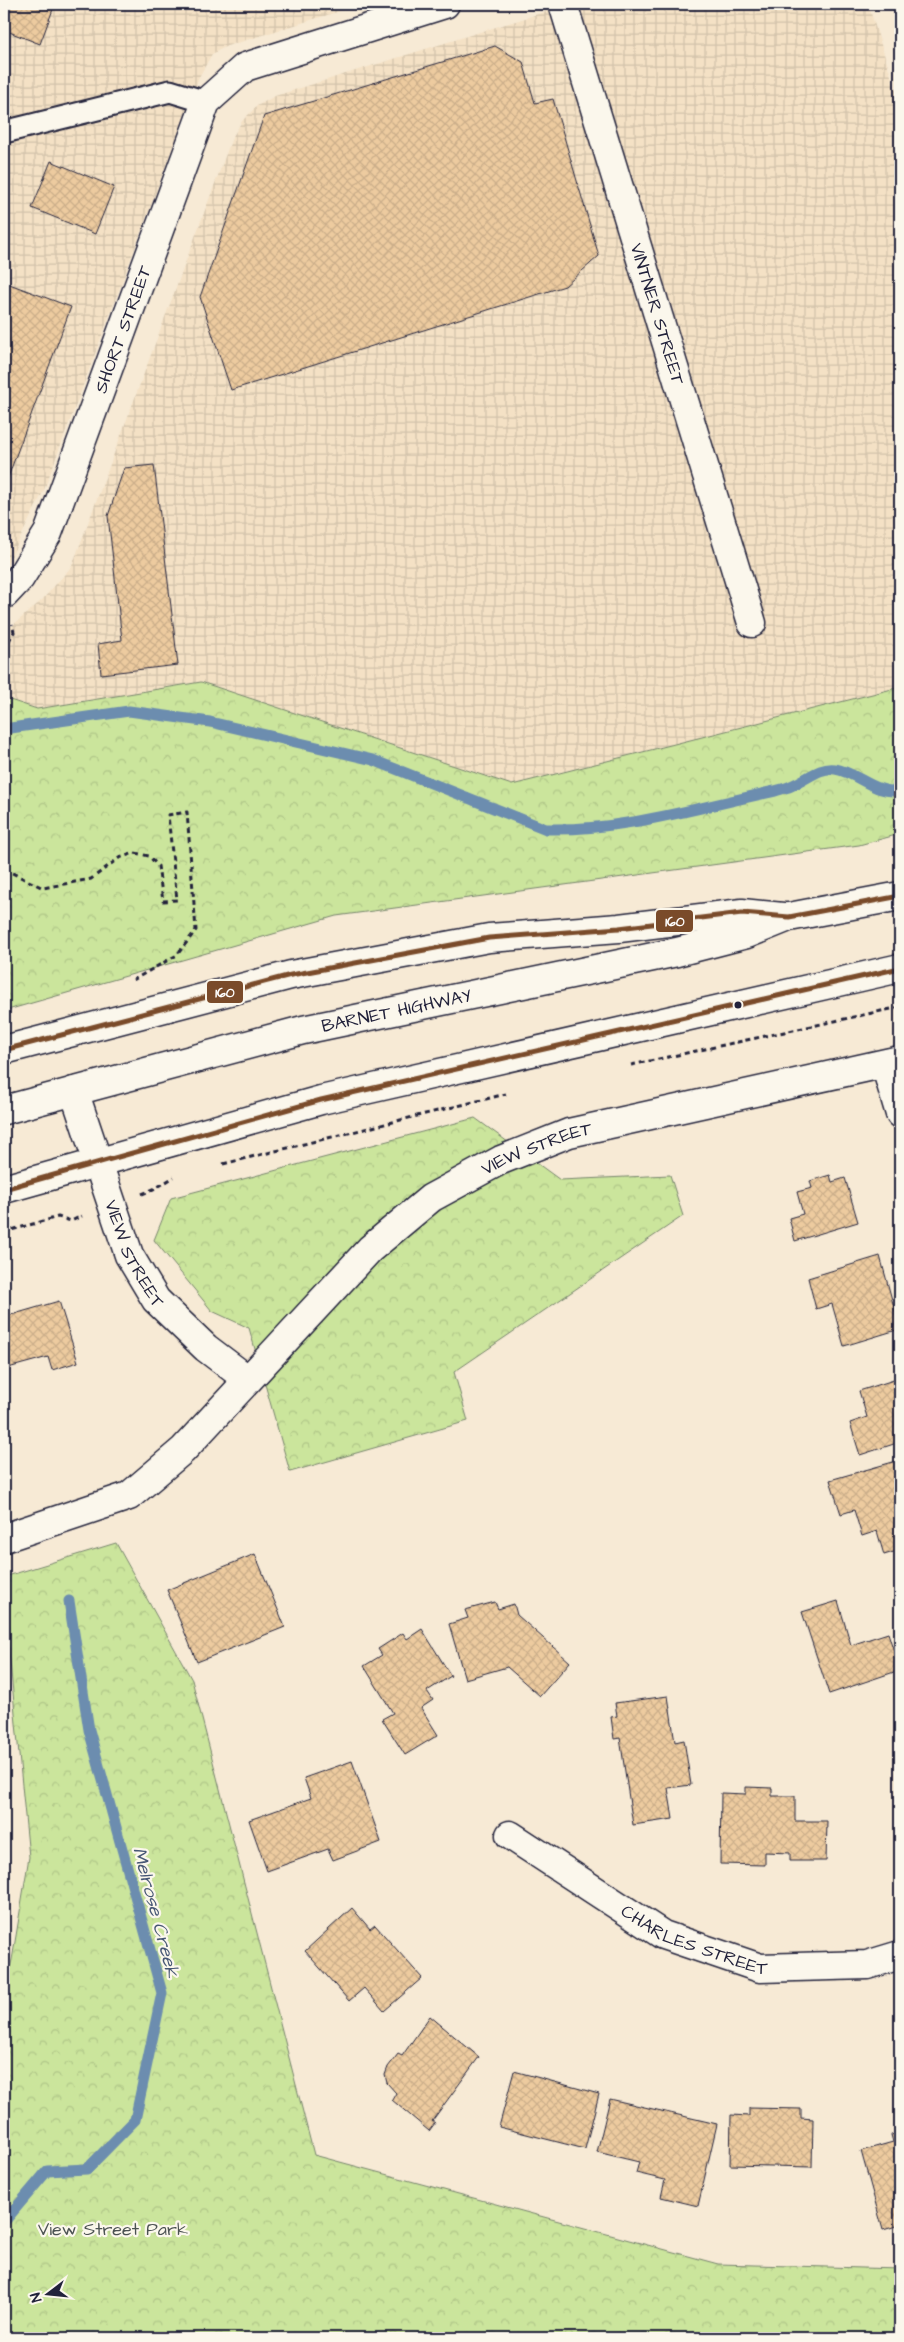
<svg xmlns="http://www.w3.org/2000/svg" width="904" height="2342" viewBox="0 0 904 2342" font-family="'Architects Daughter',sans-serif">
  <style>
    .industrial { fill: url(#industrial-grid) }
    .forest { fill: url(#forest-crowns); stroke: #76846c }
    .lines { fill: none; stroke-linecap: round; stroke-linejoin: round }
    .stream { stroke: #6c8daf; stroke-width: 11 }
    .building { fill: url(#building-cross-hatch); stroke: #22223b }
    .lane-casing { stroke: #22223b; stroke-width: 25 }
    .street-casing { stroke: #22223b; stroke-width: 31 }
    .primary-casing { stroke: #22223b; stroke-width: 31 }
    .path { stroke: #22223b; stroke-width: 3; stroke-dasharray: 5 4; stroke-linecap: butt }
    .lane { stroke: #fbf7ec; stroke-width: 21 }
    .street { stroke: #fbf7ec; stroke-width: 28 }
    .primary { stroke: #fbf7ec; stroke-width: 28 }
    .bus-1-casing { stroke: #fbf7ec; stroke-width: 9 }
    .bus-1 { stroke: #7a4b2a; stroke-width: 5 }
    .bus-dot { fill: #22223b; stroke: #fbf7ec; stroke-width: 2 }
    .labels { text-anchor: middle; stroke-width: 4.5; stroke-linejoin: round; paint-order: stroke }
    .street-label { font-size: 18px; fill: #22223b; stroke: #fbf7ec }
    .park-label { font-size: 18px; fill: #4c5353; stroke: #fbf7ec }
    .water-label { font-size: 19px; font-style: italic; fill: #475775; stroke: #fbf7ec }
    .line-badge { stroke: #fbf7ec; stroke-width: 2 }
    .badge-label { font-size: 14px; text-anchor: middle; font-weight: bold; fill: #fff }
  </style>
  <defs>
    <pattern id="industrial-grid" width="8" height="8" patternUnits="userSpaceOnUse" patternTransform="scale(1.25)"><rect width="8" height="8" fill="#f4e1c5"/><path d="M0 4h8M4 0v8" fill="none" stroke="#d1c1aa"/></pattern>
    <pattern id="forest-crowns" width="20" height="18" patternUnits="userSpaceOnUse" patternTransform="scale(1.25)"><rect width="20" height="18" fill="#cbe59c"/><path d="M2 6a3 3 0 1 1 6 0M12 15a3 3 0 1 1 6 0" fill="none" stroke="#aec487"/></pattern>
    <pattern id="building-cross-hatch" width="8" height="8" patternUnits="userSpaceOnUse" patternTransform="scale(1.25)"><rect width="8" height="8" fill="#edcb9f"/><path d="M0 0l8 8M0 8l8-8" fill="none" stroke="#cbae8a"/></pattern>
  </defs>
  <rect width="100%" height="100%" fill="#f7ead5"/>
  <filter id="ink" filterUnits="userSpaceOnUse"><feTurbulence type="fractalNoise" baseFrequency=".02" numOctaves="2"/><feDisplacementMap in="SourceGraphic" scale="10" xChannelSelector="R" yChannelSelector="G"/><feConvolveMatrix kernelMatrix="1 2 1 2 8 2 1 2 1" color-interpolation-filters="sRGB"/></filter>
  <g filter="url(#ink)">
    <path class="industrial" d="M 4,4 L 363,4 L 227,46 L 212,54 L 199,77 L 44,490 L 4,571 Z
      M 570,4 L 868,4 L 900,104 L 900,687 L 512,785 L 201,682 L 37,709 L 4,698 L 4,633 L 42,600 L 72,566 L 232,138 L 242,121 L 257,106 L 275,96 Z"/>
    <path class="forest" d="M 201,682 L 512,785 L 900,687 L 900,834 L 859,845 L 336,916 L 4,1011 L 4,698 L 37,709 Z
      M 475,1118 L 560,1180 L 670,1175 L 683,1216 L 454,1372 L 468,1421 L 290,1472 L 249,1328 L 212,1311 L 154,1240 L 171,1198 Z
      M 116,1543 L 192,1680 L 314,2155 L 718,2264 L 900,2269 L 900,2338 L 4,2338 L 4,1990 L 12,1960 L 29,1857 L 4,1600 L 4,1577 Z"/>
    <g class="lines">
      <path class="stream" d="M 4,729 L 129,711 L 210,722 L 373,760 L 546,829 C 623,831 700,807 775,791 C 781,789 788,788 793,785 C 808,779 819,767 835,769 C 857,772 877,796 900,790
        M 4,2222 L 47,2171 L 87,2169 L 135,2120 L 162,1993 L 89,1730 L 69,1601"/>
    </g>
    <path class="building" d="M 4,4 L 55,4 L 40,44 L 4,30 Z
      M 495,46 L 523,62 L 535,103 L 553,99 L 599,256 L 565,286 L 231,390 L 200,297 L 264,116 Z
      M 51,161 L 114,187 L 95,234 L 32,208 Z
      M 4,282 L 71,307 L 4,488 Z
      M 154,465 L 178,665 L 101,674 L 98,644 L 122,640 L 108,516 L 124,468 Z
      M 830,1175 L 832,1182 L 845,1178 L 858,1222 L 795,1241 L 789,1218 L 803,1214 L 797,1192 L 812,1188 L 810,1181 Z
      M 880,1256 L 900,1329 L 844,1346 L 832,1304 L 816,1309 L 808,1278 Z
      M 59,1301 L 78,1362 L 52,1370 L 48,1357 L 8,1368 L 4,1353 L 4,1317 Z
      M 900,1378 L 900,1442 L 860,1455 L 850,1423 L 867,1417 L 859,1391 Z
      M 900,1460 L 900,1550 L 884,1555 L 877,1531 L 862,1536 L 854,1510 L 841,1514 L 830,1480 Z
      M 4,1479 L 8,1494 L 4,1495 Z
      M 255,1554 L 285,1627 L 197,1662 L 167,1590 Z
      M 838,1601 L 851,1645 L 888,1633 L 900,1670 L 829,1694 L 802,1612 Z
      M 495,1602 L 498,1609 L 514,1604 L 517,1615 L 570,1662 L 540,1696 L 507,1667 L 465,1679 L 449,1624 L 468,1618 L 465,1610 Z
      M 422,1629 L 451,1676 L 427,1691 L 433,1700 L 421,1708 L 438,1735 L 405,1755 L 382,1719 L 393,1713 L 364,1666 L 382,1655 L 378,1649 L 403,1633 L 407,1639 Z
      M 668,1696 L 675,1742 L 684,1740 L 691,1785 L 668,1788 L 673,1819 L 633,1825 L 620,1738 L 614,1739 L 611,1717 L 617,1716 L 615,1703 Z
      M 352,1761 L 381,1842 L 333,1860 L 328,1849 L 267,1871 L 249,1820 L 311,1798 L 304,1778 Z
      M 746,1787 L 772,1788 L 772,1796 L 795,1796 L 795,1821 L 827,1821 L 826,1861 L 790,1861 L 790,1853 L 765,1852 L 765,1865 L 720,1864 L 721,1793 L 746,1794 Z
      M 352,1908 L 370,1929 L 375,1925 L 422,1978 L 384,2011 L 364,1988 L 349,2001 L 305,1951 Z
      M 430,2016 L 479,2057 L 432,2121 L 435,2123 L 429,2131 L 392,2100 L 396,2093 L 387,2083 L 385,2075 L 388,2067 L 398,2054 L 402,2056 Z
      M 514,2071 L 599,2094 L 585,2149 L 499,2127 Z
      M 610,2099 L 717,2124 L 698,2206 L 661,2197 L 665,2180 L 636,2173 L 639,2162 L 597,2152 Z
      M 749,2108 L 801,2109 L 801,2118 L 813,2119 L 812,2167 L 730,2165 L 731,2115 L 749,2116 Z
      M 900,2133 L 900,2225 L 883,2230 L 861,2151 L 893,2142 L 891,2135 Z"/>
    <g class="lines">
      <g class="lane-casing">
        <path id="lane" d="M 4,132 L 170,91 L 206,102"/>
      </g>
      <g class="street-casing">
        <g id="street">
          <path id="s1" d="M 563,4 L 752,623"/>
          <path id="s2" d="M 5,594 L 20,578 L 48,533 L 206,102 L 245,67 L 445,4"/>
          <path d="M 885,1064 L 900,1114"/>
          <path id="s3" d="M 74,1091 L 129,1255 L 156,1300 L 206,1348 L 247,1379"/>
          <path id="s4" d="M 4,1538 L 129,1496 L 183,1450 L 370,1249 L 431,1198 L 501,1160 L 569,1133 L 900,1060"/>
          <path id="s5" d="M 510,1835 L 663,1935 L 760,1968 L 867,1965 L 900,1955"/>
        </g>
      </g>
      <g class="primary-casing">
        <g id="primary">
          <path d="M 4,1050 L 291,975 L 489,938 L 619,928 L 742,913 L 783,917"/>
          <path id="s6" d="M 4,1110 L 303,1030 L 677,952 L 747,934 L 789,917 L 900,896"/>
          <path d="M 4,1189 L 321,1100 L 900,968"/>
        </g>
      </g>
      <path class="path" d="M 4,649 L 14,632 L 12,624
        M 4,869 L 43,888 L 91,879 L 119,858 L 135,853 L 149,856 L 158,866 L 163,901 L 177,900 L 168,815 L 187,812 L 196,930 L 177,955 L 133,980
        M 631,1065 L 900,1007
        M 223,1164 L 506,1094
        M 142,1194 L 156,1188 L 174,1177
        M 4,1232 L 58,1217 L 71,1221 L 82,1216"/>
      <use href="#lane" class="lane"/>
      <use href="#street" class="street"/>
      <use href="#primary" class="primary"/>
      <g class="bus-1-casing">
        <path id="bus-1" d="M 4,1050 L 291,975 L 489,938 L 619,928 L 742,913 L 789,917 L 900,896
          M 4,1189 L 321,1100 L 900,968"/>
      </g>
      <use href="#bus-1" class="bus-1"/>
    </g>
  </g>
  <circle class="bus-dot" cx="738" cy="1005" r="4.5"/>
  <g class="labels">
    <g class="street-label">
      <text dy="6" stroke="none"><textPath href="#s1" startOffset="324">VINTNER STREET</textPath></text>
      <text dy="6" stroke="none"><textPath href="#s2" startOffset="292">SHORT STREET</textPath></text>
      <text dy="6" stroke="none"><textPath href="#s6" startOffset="405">BARNET HIGHWAY</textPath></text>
      <text dy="6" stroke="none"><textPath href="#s4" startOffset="674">VIEW STREET</textPath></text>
      <text dy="6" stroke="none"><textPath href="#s3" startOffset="174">VIEW STREET</textPath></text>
      <text dy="6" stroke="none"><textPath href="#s5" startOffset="214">CHARLES STREET</textPath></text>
    </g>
    <g class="park-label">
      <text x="113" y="2235">View Street Park</text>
    </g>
    <g class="water-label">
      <text transform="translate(157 1912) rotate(75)" y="7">Melrose Creek</text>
    </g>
  </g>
  <g class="line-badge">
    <rect x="655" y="909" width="39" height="24" rx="5" fill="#7a4b2a"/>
    <rect x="206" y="980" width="38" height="24" rx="5" fill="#7a4b2a"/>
  </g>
  <g class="badge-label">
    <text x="675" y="926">160</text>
    <text x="225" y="997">160</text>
  </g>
  <rect width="904" height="2342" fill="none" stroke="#fbf7ec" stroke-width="20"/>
  <rect x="10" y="10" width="884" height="2322" fill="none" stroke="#22223b" stroke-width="2" filter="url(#ink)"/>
  <g transform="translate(48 2294) rotate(254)" stroke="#fbf7ec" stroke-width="4" paint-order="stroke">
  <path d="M0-4L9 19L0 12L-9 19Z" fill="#22223b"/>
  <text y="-8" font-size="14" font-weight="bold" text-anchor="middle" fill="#22223b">N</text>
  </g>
</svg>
